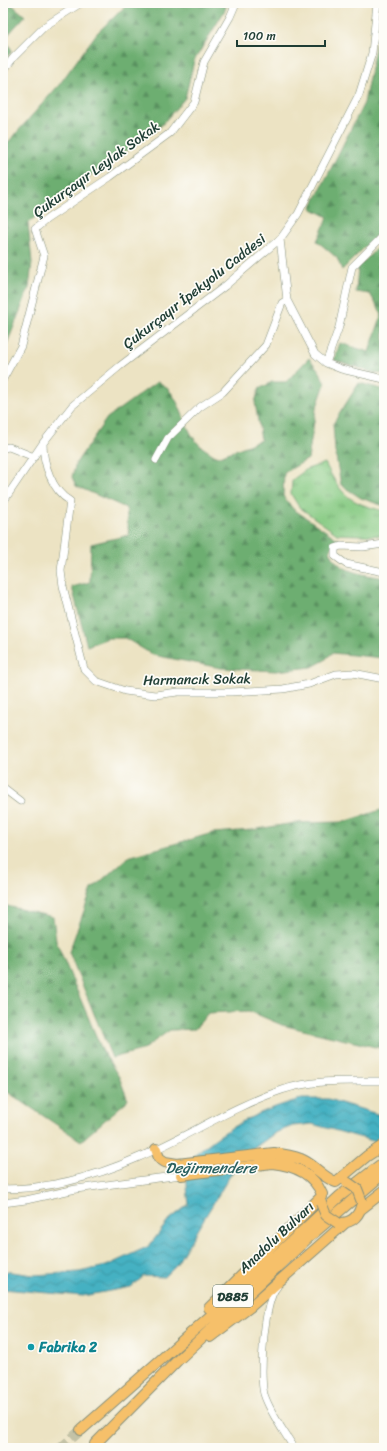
<svg xmlns="http://www.w3.org/2000/svg" width="387" height="1451" viewBox="0 0 387 1451" font-family="Sriracha,sans-serif">
  <style>
    .grass { fill: url(#grass-tufts); stroke: #53845c }
    .forest { fill: url(#forest-firs); stroke: #467652 }
    .water { fill: url(#water-waves); stroke: #32777b }
    .lines { fill: none; stroke-linecap: round; stroke-linejoin: round }
    .highway-tunnel { stroke: #c3c2a6; stroke-width: 10; stroke-dasharray: 10 5; stroke-linecap: butt }
    .minor-casing { stroke: #86907c; stroke-width: 8 }
    .highway-casing { stroke: #86907c; stroke-width: 12 }
    .minor { stroke: #fff; stroke-width: 7 }
    .highway { stroke: #f6c06b; stroke-width: 10 }
    .highway-bridge-casing { stroke: #86907c; stroke-width: 12; stroke-linecap: butt }
    .highway-bridge { stroke: #f6c06b; stroke-width: 10 }
    .culture-dot { fill: #0f9aa8; stroke: #fdfcf7; stroke-width: 1.5 }
    .labels { text-anchor: middle; stroke-width: 3.5; stroke-linejoin: round; paint-order: stroke }
    .shield { fill: #fdfcf7; stroke: #62766e; stroke-width: 1 }
    .shield-label { font-size: 13px; font-weight: bold; fill: #1f3d34 }
    .street-label { font-size: 14px; fill: #1f3d34; stroke: #fdfcf7 }
    .culture-label { font-size: 14px; font-weight: bold; fill: #0d838f; stroke: #fdfcf7; text-anchor: start }
    .water-label { font-size: 15px; font-style: italic; fill: #2a605f; stroke: #fdfcf7 }
  </style>
  <defs>
    <pattern id="grass-tufts" width="24" height="20" patternUnits="userSpaceOnUse"><rect width="24" height="20" fill="#87ca83"/><path d="M3 7l-1-3M5 7V3M7 7l1-3M15 17l-1-3M17 17v-4M19 17l1-3" fill="none" stroke="#6ea56c"/></pattern>
    <pattern id="forest-firs" width="22" height="20" patternUnits="userSpaceOnUse"><rect width="22" height="20" fill="#6dae71"/><path d="M5 1l3.5 6h-7zM16 11l3.5 6h-7z" fill="#598f5e"/></pattern>
    <pattern id="water-waves" width="16" height="10" patternUnits="userSpaceOnUse"><rect width="16" height="10" fill="#45b1c2"/><path d="M0 5q4-4 8 0t8 0" fill="none" stroke="#39919e"/></pattern>
  </defs>
  <rect width="100%" height="100%" fill="#fdfcf7"/>
  <filter id="ink" filterUnits="userSpaceOnUse"><feTurbulence type="fractalNoise" baseFrequency=".025" numOctaves="2"/><feDisplacementMap in="SourceGraphic" scale="8" xChannelSelector="R" yChannelSelector="G"/><feConvolveMatrix kernelMatrix="1 2 1 2 8 2 1 2 1" color-interpolation-filters="sRGB"/></filter>
  <filter id="wash" filterUnits="userSpaceOnUse"><feTurbulence type="fractalNoise" baseFrequency=".012" numOctaves="4" result="noise"/><feDisplacementMap in="SourceGraphic" scale="16" xChannelSelector="R" yChannelSelector="G"/><feGaussianBlur stdDeviation="0.9" result="paint"/><feColorMatrix in="noise" values="0 0 0 0 0 0 0 0 0 0 0 0 0 0 0 0 0 1.4 0 .05"/><feComposite in="paint" operator="in"/></filter>
  <g filter="url(#wash)">
    <rect width="100%" height="100%" fill="#ece3c3"/>
    <path class="grass" d="M 325,463 C 342,496 348,502 384,511 L 384,536 L 337,534 L 299,507 L 291,494 L 292,480 L 307,469 Z"/>
    <path class="forest" d="M 3,3 L 10,3 L 25,16 L 5,38 L 12,51 L 3,62 Z
      M 129,3 L 227,3 L 225,10 L 194,61 L 185,98 L 158,129 L 60,196 L 28,223 L 32,263 L 29,288 L 3,354 L 3,148 L 59,85 L 97,33 Z
      M 384,3 L 384,228 L 342,270 L 337,258 L 317,241 L 328,217 L 311,208 L 364,103 Z
      M 384,241 L 384,374 L 375,373 L 334,360 L 340,343 L 369,352 L 382,314 L 370,294 L 356,292 L 358,267 Z
      M 309,358 L 320,372 L 325,384 L 316,409 L 308,459 L 284,473 L 283,496 L 293,509 L 339,540 L 330,550 C 336,573 364,574 384,578 L 384,658 L 332,653 L 325,660 L 312,667 L 276,671 L 221,668 L 153,655 L 125,638 L 108,638 L 87,646 L 72,587 L 90,582 L 91,544 L 129,535 L 126,508 L 76,486 L 72,477 L 76,463 L 107,418 L 157,382 C 179,389 182,423 195,440 C 200,447 210,452 217,457 L 261,440 L 255,402 L 259,389 L 272,382 L 286,382 Z
      M 359,383 L 382,389 L 384,400 L 384,506 L 361,498 L 341,485 L 335,451 L 333,424 Z
      M 384,809 L 384,1049 L 282,1025 L 249,1011 L 208,1013 L 195,1029 L 170,1030 L 142,1050 L 112,1058 L 69,952 L 92,889 L 128,857 L 213,833 L 252,830 L 294,823 L 344,822 Z
      M 3,905 L 53,917 L 56,941 L 102,1050 L 119,1077 L 128,1100 L 81,1141 L 3,1089 Z"/>
    <path class="water" d="M 301,1099 L 328,1099 L 384,1116 L 384,1144 L 312,1124 L 293,1126 L 275,1133 L 253,1149 L 231,1174 L 176,1265 L 164,1277 L 144,1276 L 131,1287 L 83,1296 L 3,1289 L 3,1271 L 34,1275 L 79,1272 L 106,1266 L 149,1246 L 169,1220 L 189,1204 C 187,1190 184,1168 193,1156 C 197,1152 203,1148 208,1144 C 236,1122 267,1108 301,1099 Z"/>
  </g>
  <g filter="url(#ink)">
    <g class="lines">
      <path class="highway-tunnel" d="M 61,1448 L 81,1430"/>
      <g class="minor-casing">
        <path id="minor" d="M 3,71 L 14,57 L 45,26 L 81,3
          M 280,239 L 287,300 L 315,354 L 326,363 L 341,369 L 384,379
          M 326,363 L 339,327 L 352,267 L 384,235
          M 3,379 L 21,346 L 44,256 L 35,229 L 47,219 L 110,177 L 170,133 L 194,102 L 204,62 L 230,17 L 236,3
          M 43,443 C 43,463 52,491 70,501 L 61,571 L 63,586 L 84,669 L 96,681 L 125,691 L 155,695 L 178,692 L 231,692 L 283,689 L 309,684 L 336,674 L 353,673 L 384,679
          M 3,448 L 9,447 L 34,457
          M 156,460 L 168,438 L 200,407 L 223,392 L 266,345 L 282,303 L 287,300
          M 3,502 L 43,443 L 72,406 L 120,366 L 225,286 L 281,238 L 298,214 L 359,95 L 372,53 L 377,3
          M 384,544 L 363,547 L 341,546 L 335,548 L 335,556 L 346,564 L 384,572
          M 3,788 L 20,801
          M 3,1189 C 50,1189 94,1177 137,1158 C 187,1137 231,1107 282,1090 C 314,1079 350,1081 384,1081
          M 3,1203 L 26,1200 L 76,1189 L 181,1175
          M 277,1287 C 264,1299 259,1376 264,1394 C 270,1413 284,1431 294,1448"/>
      </g>
      <g class="highway-casing">
        <path id="highway" d="M 156,1149 L 159,1158 L 165,1162 L 177,1164 L 274,1153 C 284,1155 296,1156 305,1161 C 316,1167 324,1178 336,1182 L 367,1156 L 384,1145
          M 181,1175 L 272,1163 C 293,1165 313,1173 322,1194
          M 361,1209 L 384,1191
          M 340,1223 C 353,1223 360,1215 362,1202
          M 209,1308 L 321,1197
          M 210,1337 L 250,1307 L 345,1223
          M 81,1430 L 233,1296 L 340,1196 L 384,1162
          M 95,1444 L 177,1361 L 308,1238 L 384,1173"/>
      </g>
      <use href="#minor" class="minor"/>
      <use href="#highway" class="highway"/>
      <g class="highway-bridge-casing">
        <path id="highway-bridge" d="M 347,1182 L 357,1189 L 362,1202
          M 321,1203 L 326,1215 L 338,1223"/>
      </g>
      <use href="#highway-bridge" class="highway-bridge"/>
    </g>
  </g>
  <circle class="culture-dot" cx="31" cy="1347" r="4"/>
  <g class="labels">
    <rect class="shield" x="213" y="1285" width="40" height="22" rx="3"/>
    <g class="shield-label">
      <text x="233" y="1301">D885</text>
    </g>
    <g class="street-label">
      <text transform="translate(96 169) rotate(-36)" y="5">Çukurçayır Leylak Sokak</text>
      <text transform="translate(194 291) rotate(-38)" y="5">Çukurçayır İpekyolu Caddesi</text>
      <text transform="translate(197 679) rotate(-1)" y="5">Harmancık Sokak</text>
      <text transform="translate(276 1237) rotate(-43)" y="5">Anadolu Bulvarı</text>
    </g>
    <g class="culture-label">
      <text x="39" y="1352">Fabrika 2</text>
    </g>
    <g class="water-label">
      <text x="211" y="1173">Değirmendere</text>
    </g>
  </g>
  <rect width="387" height="1451" fill="none" stroke="#fdfcf7" stroke-width="16"/>
  <path d="M237 40v6h88v-6" fill="none" stroke="#1f3d34" stroke-width="2"/>
  <text x="243" y="40" font-size="12" fill="#1f3d34" stroke="#fdfcf7" stroke-width="3" paint-order="stroke">100 m</text>
</svg>
